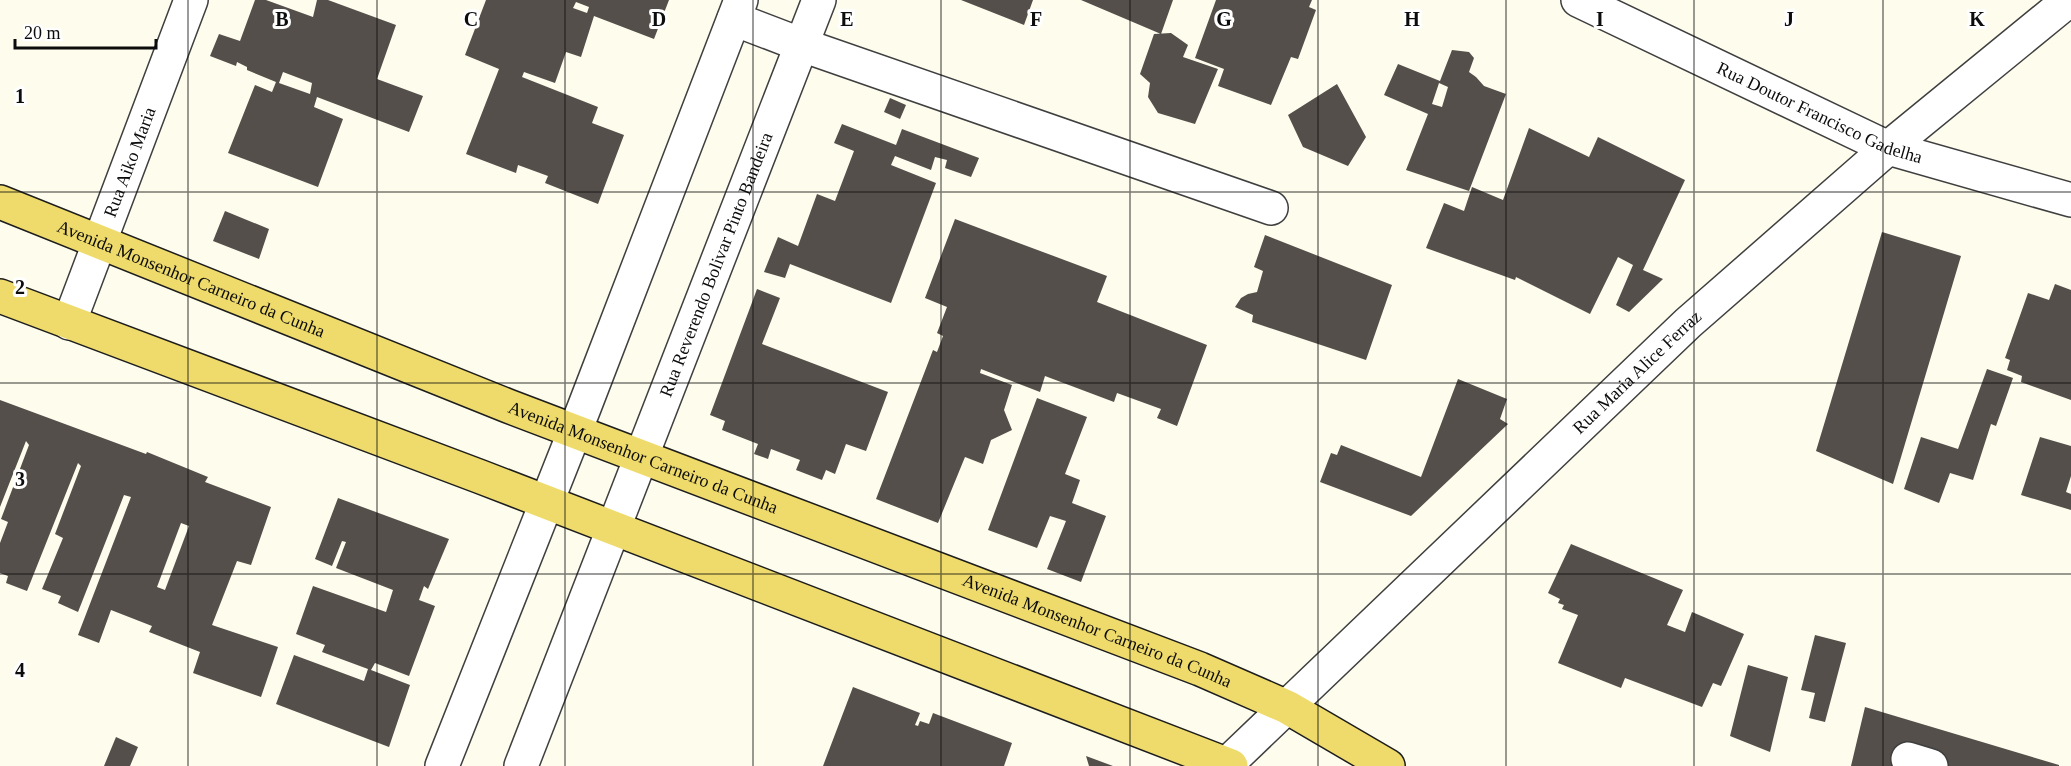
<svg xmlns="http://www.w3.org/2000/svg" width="2071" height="766" viewBox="0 0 2071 766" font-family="'Times New Roman',serif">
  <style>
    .building { fill: #544f4a; fill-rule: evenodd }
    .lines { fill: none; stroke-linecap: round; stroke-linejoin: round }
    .minor-casing { stroke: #3f3f3f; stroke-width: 36 }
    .major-casing { stroke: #1d1d1d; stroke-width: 36 }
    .minor { stroke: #fff; stroke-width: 33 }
    .major { stroke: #efdb6c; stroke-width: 33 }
    .grid { fill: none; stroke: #0c0c0c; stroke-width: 1.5; stroke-opacity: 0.55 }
    .labels { text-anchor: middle; stroke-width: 6; stroke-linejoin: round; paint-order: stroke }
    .street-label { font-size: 18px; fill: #0c0c0c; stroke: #fff }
    .grid-label { font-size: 20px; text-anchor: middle; font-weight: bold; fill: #0c0c0c; stroke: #fff; stroke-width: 6; stroke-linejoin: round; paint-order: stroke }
  </style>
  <rect width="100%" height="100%" fill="#fefced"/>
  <path class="building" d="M 255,0 L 266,0 L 313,17 L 317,0 L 328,0 L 396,25 L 377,79 L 423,96 L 409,132 L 317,97 L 314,107 L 343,119 L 318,187 L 228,153 L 255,85 L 272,92 L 276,82 L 247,70 L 247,67 L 237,62 L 236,66 L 210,56 L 219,34 L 240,41 ZM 283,72 L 312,83 L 310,94 L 279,83 Z
    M 486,0 L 669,0 L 654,39 L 594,16 L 581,57 L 566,52 L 555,83 L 524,72 L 522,77 L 598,107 L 592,123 L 624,135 L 598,204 L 545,183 L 548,176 L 518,165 L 516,173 L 466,154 L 499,69 L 465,55 ZM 576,2 L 589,7 L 587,13 L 573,8 Z
    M 961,0 L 1033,0 L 1024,25 Z
    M 1081,0 L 1173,0 L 1161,34 Z
    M 1216,0 L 1312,0 L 1309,7 L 1316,10 L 1298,59 L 1291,57 L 1271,105 L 1218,86 L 1224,69 L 1195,58 Z
    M 1171,33 L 1188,45 L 1183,57 L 1218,69 L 1195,124 L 1158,113 L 1148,97 L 1150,83 L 1140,74 L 1154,34 Z
    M 1452,50 L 1469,52 L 1474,58 L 1469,72 L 1476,77 L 1484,86 L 1506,94 L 1469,191 L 1406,170 L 1428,114 L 1384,95 L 1398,64 L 1440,81 ZM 1439,83 L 1448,87 L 1442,107 L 1432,104 Z
    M 1337,84 L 1366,137 L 1348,166 L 1303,147 L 1288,115 Z
    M 890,98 L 906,105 L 900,119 L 884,112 Z
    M 842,124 L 896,145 L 902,129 L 979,158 L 971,177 L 945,168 L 947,160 L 935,157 L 931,170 L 895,156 L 891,165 L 936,183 L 891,303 L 790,264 L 785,278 L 764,272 L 778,237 L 798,246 L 817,194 L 835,201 L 854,151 L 834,143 Z
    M 1529,128 L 1589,157 L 1598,137 L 1685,180 L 1643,270 L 1663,279 L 1629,312 L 1616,305 L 1633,265 L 1618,257 L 1590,314 L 1516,277 L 1515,280 L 1426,248 L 1444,203 L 1464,211 L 1472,187 L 1503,200 Z
    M 225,211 L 269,229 L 259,259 L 213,241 Z
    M 955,219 L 1107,276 L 1097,302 L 1207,345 L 1177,426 L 1157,418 L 1161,409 L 1117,393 L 1114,402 L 1045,376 L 1040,392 L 981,369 L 980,373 L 1012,385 L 1004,410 L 1012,430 L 991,440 L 983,464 L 965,457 L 938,523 L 876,499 L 933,350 L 937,352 L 943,336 L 937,333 L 947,307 L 925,298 Z
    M 1882,232 L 1961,256 L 1893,484 L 1816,451 Z
    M 1265,235 L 1392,285 L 1366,360 L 1252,322 L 1253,315 L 1235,307 L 1241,298 L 1248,294 L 1257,292 L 1263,271 L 1254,267 Z
    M 2055,284 L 2071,290 L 2071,400 L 2021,382 L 2022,376 L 2007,370 L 2010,360 L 2005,358 L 2028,293 L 2049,300 Z
    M 757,289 L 780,298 L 762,344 L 888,392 L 866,451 L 846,444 L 835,474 L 826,470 L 822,480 L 796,470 L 800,460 L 771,449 L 768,459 L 754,454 L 758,444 L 722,430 L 725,421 L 710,415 Z
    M 1987,369 L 2013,378 L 1996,426 L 1991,424 L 1973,480 L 1950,473 L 1939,503 L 1904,489 L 1921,437 L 1958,449 Z
    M 1458,379 L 1507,399 L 1500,419 L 1508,424 L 1411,516 L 1320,482 L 1331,453 L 1337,455 L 1341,445 L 1421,477 Z
    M 1037,398 L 1087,417 L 1065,474 L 1080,480 L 1072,503 L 1106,516 L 1081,582 L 1047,569 L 1066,521 L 1050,516 L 1037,548 L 988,530 Z
    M 0,400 L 146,454 L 147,452 L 208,477 L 205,482 L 271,507 L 251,565 L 237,561 L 212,625 L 278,647 L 261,697 L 193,673 L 200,652 L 149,632 L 152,626 L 111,610 L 99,643 L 78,635 L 131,497 L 124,495 L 78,612 L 58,603 L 61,596 L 42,589 L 63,538 L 55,534 L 81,466 L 78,463 L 27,591 L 6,583 L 8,576 L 0,573 L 0,543 L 8,522 L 1,519 L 29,445 L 26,441 L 0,507 ZM 181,523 L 189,526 L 165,590 L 157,587 Z
    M 2040,437 L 2071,446 L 2071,476 L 2066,492 L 2071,494 L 2071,510 L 2021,495 Z
    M 338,498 L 449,539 L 428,589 L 424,586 L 419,600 L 435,606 L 409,676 L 375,663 L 371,670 L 410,685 L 389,747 L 276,704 L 294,655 L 364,681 L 368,669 L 322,652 L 325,645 L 296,634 L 313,586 L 386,612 L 393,590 L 336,568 L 346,542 L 342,541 L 332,566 L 315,559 Z
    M 1571,544 L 1683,590 L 1667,625 L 1685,632 L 1692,612 L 1744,634 L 1721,686 L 1713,683 L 1702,707 L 1625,678 L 1621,688 L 1558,663 L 1578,615 L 1562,609 L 1564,605 L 1558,603 L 1560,599 L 1548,593 Z
    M 1815,635 L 1846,643 L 1825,722 L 1809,718 L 1815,693 L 1801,690 Z
    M 1748,665 L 1788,677 L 1770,752 L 1730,736 Z
    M 853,687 L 920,713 L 915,725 L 918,726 L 920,721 L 929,724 L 933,713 L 1012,743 L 1004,766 L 823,766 Z
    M 1865,707 L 2059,765 L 2059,766 L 1948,766 L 1901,752 L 1911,766 L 1851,766 Z
    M 116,737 L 138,747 L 130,766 L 104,766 Z
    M 1086,756 L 1113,766 L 1089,766 Z"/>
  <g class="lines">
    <g class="minor-casing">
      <g id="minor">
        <path id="s1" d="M 1578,0 L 1888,148 L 2071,200"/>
        <path d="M 734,19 L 802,45 L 1271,208"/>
        <path id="s2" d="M 69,323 L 191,0"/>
        <path d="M 1908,759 L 1931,766"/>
        <path d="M 442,766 L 584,408 L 741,0"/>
        <path id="s3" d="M 521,766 L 819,0"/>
        <path id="s4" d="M 1225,766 L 1688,323 L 1888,148 L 2069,0"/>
      </g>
    </g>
    <g class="major-casing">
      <g id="major">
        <path id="s5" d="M 0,202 L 508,406 L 1200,669 L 1287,707 L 1388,766"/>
        <path d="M 0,296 L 481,477 L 1231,766"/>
      </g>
    </g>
    <use href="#minor" class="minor"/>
    <use href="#major" class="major"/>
  </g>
  <path class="grid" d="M 188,0 L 188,766M 377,0 L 377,766M 565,0 L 565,766M 753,0 L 753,766M 941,0 L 941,766M 1130,0 L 1130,766M 1318,0 L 1318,766M 1506,0 L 1506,766M 1694,0 L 1694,766M 1883,0 L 1883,766M 0,192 L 2071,192M 0,383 L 2071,383M 0,574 L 2071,574"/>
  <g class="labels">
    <g class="street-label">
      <text dy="6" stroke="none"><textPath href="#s1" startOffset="267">Rua Doutor Francisco Gadelha</textPath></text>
      <text dy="6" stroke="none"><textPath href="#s2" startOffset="172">Rua Aiko Maria</textPath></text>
      <text dy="6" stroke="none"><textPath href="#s3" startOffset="538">Rua Reverendo Bolivar Pinto Bandeira</textPath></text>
      <text dy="6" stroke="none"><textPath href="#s5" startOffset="206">Avenida Monsenhor Carneiro da Cunha</textPath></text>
      <text dy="6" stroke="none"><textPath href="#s4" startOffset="570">Rua Maria Alice Ferraz</textPath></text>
      <text dy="6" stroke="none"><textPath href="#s5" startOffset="692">Avenida Monsenhor Carneiro da Cunha</textPath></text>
      <text dy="6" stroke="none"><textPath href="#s5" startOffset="1178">Avenida Monsenhor Carneiro da Cunha</textPath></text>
    </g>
  </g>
  <g class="grid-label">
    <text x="282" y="26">B</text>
    <text x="471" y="26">C</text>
    <text x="659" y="26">D</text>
    <text x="847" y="26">E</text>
    <text x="1036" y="26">F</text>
    <text x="1224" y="26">G</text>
    <text x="1412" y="26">H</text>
    <text x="1600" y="26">I</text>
    <text x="1789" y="26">J</text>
    <text x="1977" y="26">K</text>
    <text x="20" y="103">1</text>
    <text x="20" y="294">2</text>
    <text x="20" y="486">3</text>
    <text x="20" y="677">4</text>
  </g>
  <path d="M15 39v9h141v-9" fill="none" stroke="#0c0c0c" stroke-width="3"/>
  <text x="24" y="39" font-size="18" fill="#0c0c0c" stroke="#ffffff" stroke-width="4.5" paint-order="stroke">20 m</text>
</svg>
